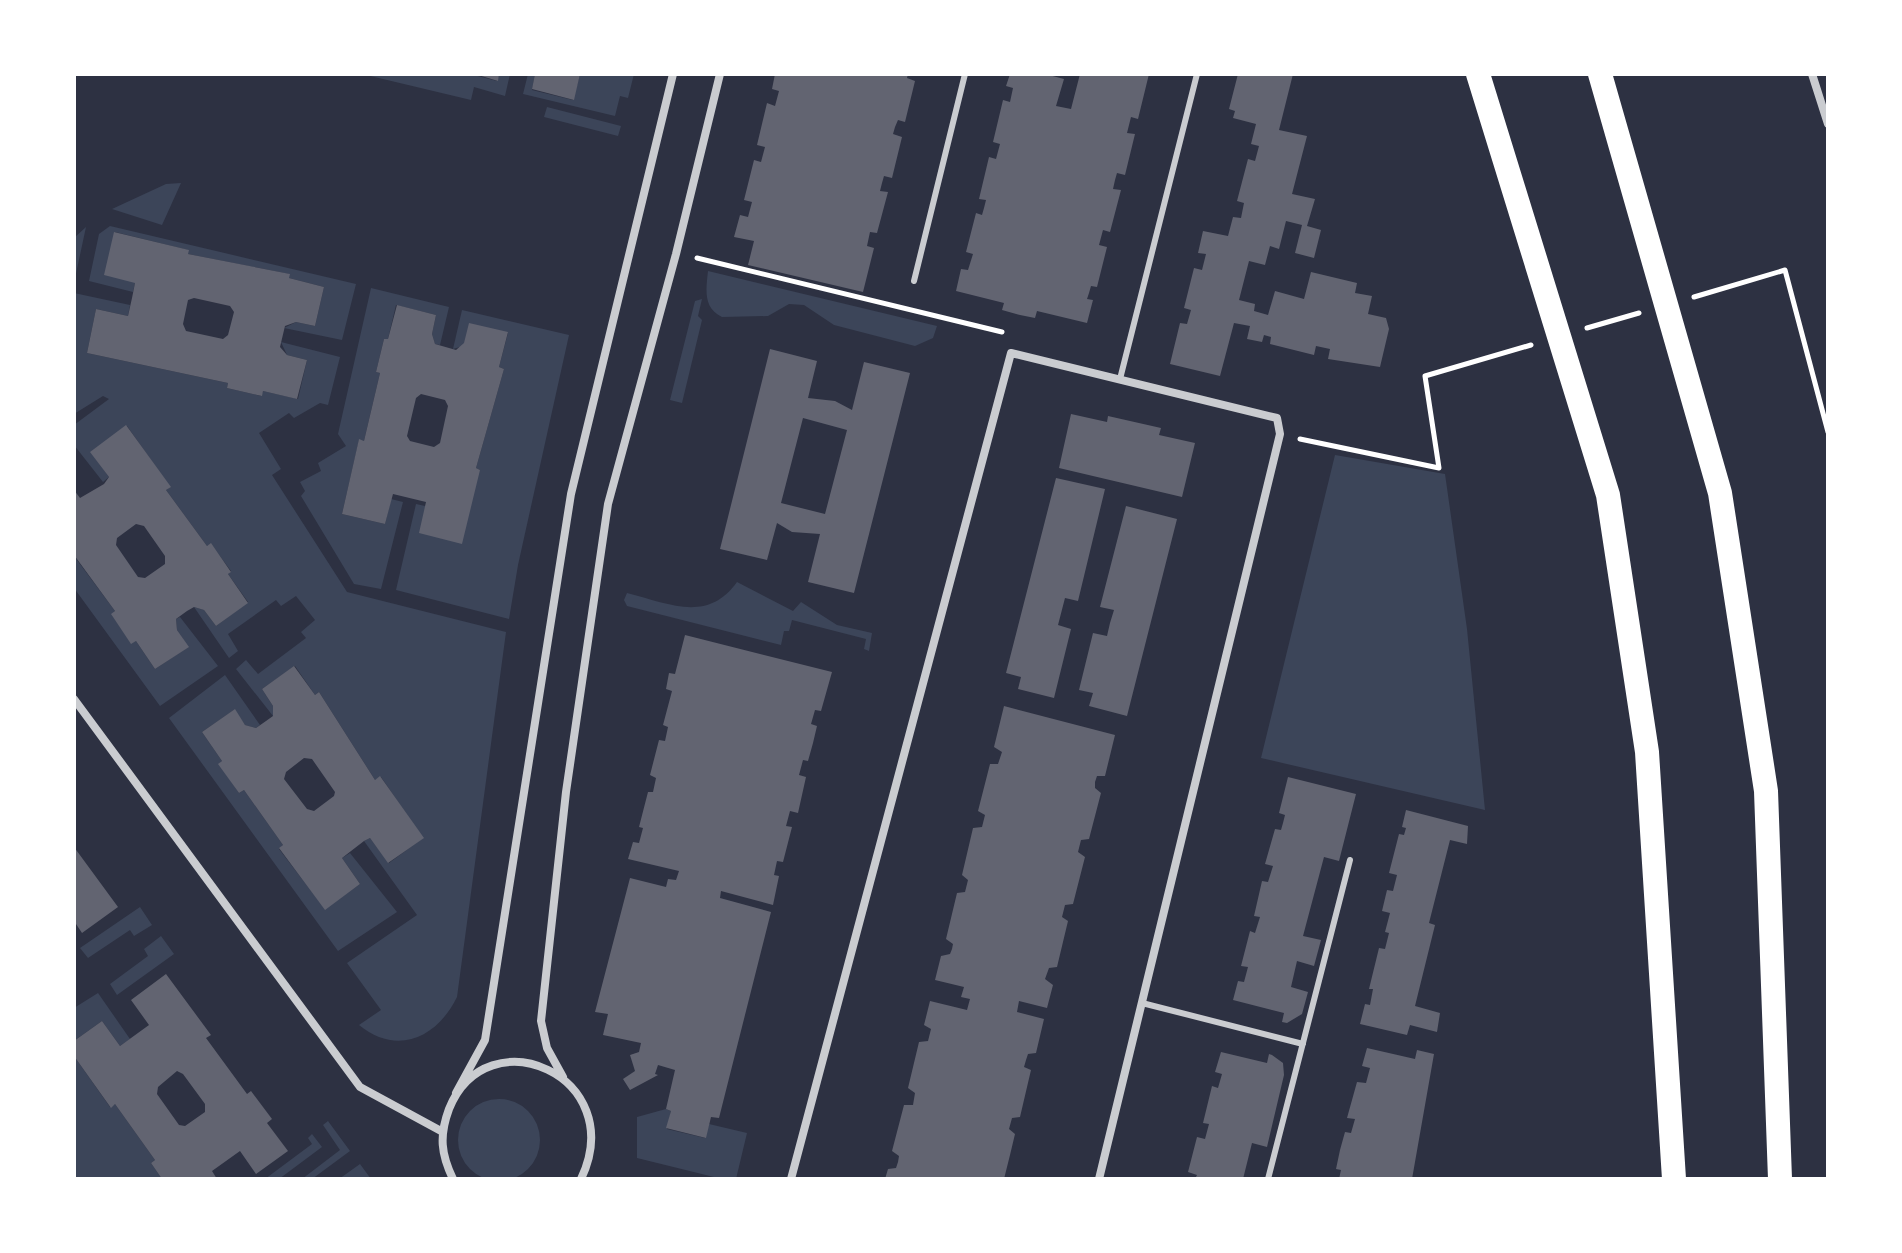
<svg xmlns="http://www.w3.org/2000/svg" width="1902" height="1253" viewBox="0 0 1902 1253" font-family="'Golos Text',sans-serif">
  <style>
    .green { fill: #3c4559 }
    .building { fill: #626471; fill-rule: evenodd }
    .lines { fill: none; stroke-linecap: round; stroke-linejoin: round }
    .path { stroke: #fff; stroke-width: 5 }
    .service { stroke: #caccd0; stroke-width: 6 }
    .minor { stroke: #caccd0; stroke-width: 8 }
    .motorway { stroke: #fff; stroke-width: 24 }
  </style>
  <rect width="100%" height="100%" fill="#2d3142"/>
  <path class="green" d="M 362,74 L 470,74 L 497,81 L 499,74 L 510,74 L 505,96 L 474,87 L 471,100 Z
    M 528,74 L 535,74 L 532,90 L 573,100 L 580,74 L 634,74 L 628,98 L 620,96 L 615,116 L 523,94 Z
    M 547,107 L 621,126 L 618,136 L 544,117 Z
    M 181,183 L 162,225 L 112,209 L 166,184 Z
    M 110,226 L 356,284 L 342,340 L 284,328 L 296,322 L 315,326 L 324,287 L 289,278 L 289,274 L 188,254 L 188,250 L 115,232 L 135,283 L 133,292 L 89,281 L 99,234 Z
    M 86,227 L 74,283 L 74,238 Z
    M 708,271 L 937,326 L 933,338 L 915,346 L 834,325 L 804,305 L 789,304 L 768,316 L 722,317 C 703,308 706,290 708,271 Z
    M 371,288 L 449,307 L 440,345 L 435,344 L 432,334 L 436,315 L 396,305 L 388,339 L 384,339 L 376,372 L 380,373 L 364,441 L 359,440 L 342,514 L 385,524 L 391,499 L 403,502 L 381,589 L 354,584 L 301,496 L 305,491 L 300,482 L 321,471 L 318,463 L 346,446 L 338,434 Z
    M 74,293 L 130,305 L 128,316 L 96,309 L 87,353 L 228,383 L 227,388 L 261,396 L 263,391 L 298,399 L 307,360 L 287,355 L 281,342 L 340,357 L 328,405 L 320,403 L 294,418 L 289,413 L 259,433 L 281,469 L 272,475 L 347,592 L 506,632 L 457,997 C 437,1038 397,1056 359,1025 L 381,1010 L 347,963 L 417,915 L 364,841 L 370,838 L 389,863 L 423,838 L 381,777 L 375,780 L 319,692 L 315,695 L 295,666 L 262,689 L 273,706 L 273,716 L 236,669 L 246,660 L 258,674 L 306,638 L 301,632 L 315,620 L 296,596 L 281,606 L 276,600 L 228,634 L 238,651 L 229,658 L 194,607 L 204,610 L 216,626 L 248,602 L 228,574 L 231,571 L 211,544 L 207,546 L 166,490 L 170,487 L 127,426 L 91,452 L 109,477 L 103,482 L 74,445 L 74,425 L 109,399 L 103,396 L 74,414 Z
    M 702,299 L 698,316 L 702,320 L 682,403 L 670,400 L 695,301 Z
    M 462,310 L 569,335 L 518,565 L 509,619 L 396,590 L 416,504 L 425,506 L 480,470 L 476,468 L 504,369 L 499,367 L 508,333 L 453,349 Z
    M 1335,455 L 1445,474 L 1467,629 L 1485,810 L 1261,758 Z
    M 74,556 L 115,611 L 112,615 L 131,643 L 136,641 L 155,669 L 188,647 L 177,630 L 176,619 L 180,617 L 218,666 L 160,706 L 74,588 Z
    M 737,582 L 793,611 L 801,602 L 837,625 L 872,633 L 869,651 L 864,649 L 866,639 L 792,620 L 789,631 L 784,631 L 781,645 L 627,606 L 624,600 L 627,593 C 668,603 707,624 737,582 Z
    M 225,675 L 260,725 L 256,728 L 245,725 L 234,710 L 202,732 L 222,761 L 219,764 L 239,793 L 244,790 L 283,845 L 279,849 L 325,909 L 360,884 L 342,858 L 350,853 L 397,912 L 338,951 L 169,718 Z
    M 140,907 L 152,925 L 134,936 L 130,930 L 88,958 L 80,948 Z
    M 161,936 L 174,954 L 117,995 L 110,984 L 148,956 L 144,949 Z
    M 98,993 L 130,1039 L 120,1046 L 102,1021 L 74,1041 L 74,1008 Z
    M 74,1056 L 110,1107 L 115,1104 L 155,1160 L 151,1163 L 162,1179 L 74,1179 Z
    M458 1140a41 41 0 1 1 82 0a41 41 0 1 1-82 0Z
    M 666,1109 L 671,1111 L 667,1129 L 705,1138 L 709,1124 L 747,1133 L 736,1179 L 722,1179 L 637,1158 L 637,1117 Z
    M 328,1121 L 350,1151 L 312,1179 L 302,1179 L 340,1150 L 323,1125 Z
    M 312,1134 L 322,1147 L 279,1179 L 265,1179 L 312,1144 L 308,1138 Z
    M 360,1164 L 371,1179 L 339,1179 Z"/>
  <path class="building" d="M 475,74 L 499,74 L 498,81 Z
    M 535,74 L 580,74 L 574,100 L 532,89 Z
    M 775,74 L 908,74 L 907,78 L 915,81 L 905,122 L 898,120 L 895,127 L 893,134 L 902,137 L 892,178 L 884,176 L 882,183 L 880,191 L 888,192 L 877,233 L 870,232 L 867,246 L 874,248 L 863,292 L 748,265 L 754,241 L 734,237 L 740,215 L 748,217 L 752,202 L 744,200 L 754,160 L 761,162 L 765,147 L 757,145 L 767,103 L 775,106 L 779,91 L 772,89 Z
    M 1010,74 L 1045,74 L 1064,79 L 1056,106 L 1071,109 L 1080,74 L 1149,74 L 1138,119 L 1131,117 L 1127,133 L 1135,134 L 1125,175 L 1117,173 L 1115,180 L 1113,189 L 1121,190 L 1110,232 L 1103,230 L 1099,245 L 1107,247 L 1097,287 L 1091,286 L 1089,293 L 1087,299 L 1093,300 L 1087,323 L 1037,311 L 1035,318 L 1020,315 L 1002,310 L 1004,303 L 956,291 L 961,269 L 968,270 L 973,254 L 966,252 L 976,213 L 982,215 L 984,208 L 986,200 L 979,199 L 989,157 L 996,159 L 1000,144 L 993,142 L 1003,100 L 1010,102 L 1013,88 L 1006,86 Z
    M 1238,74 L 1293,74 L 1279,130 L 1307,136 L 1292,194 L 1315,199 L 1307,226 L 1321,230 L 1314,258 L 1295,253 L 1302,225 L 1286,221 L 1279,249 L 1270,246 L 1265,265 L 1249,261 L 1239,300 L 1255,304 L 1254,311 L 1268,315 L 1275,291 L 1304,299 L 1311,272 L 1357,283 L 1355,293 L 1372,296 L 1368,314 L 1386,318 L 1389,329 L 1380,367 L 1328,359 L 1330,349 L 1316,346 L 1314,355 L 1270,344 L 1271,337 L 1264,335 L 1262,342 L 1247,339 L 1250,326 L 1234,323 L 1220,376 L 1170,364 L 1180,323 L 1187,324 L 1191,310 L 1184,308 L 1194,268 L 1202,270 L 1206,254 L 1198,253 L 1203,231 L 1228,236 L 1233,217 L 1241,218 L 1244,203 L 1237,201 L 1248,159 L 1255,161 L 1259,146 L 1251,144 L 1256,124 L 1233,118 L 1235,111 L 1229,109 Z
    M 114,232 L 189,250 L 188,254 L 290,274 L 289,278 L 324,287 L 315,326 L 296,322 L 285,326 L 280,347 L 287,355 L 307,360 L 297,399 L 263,391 L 262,396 L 227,388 L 228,383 L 87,353 L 96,309 L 128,316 L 132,298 L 135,283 L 104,275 ZM 194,298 L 230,306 L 234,312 L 228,335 L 223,339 L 186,331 L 183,324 L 188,300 Z
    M 397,305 L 436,315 L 432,334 L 435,344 L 456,350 L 464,343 L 469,323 L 508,332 L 499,367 L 504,369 L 476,468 L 480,470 L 462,544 L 419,533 L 426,502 L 393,494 L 385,524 L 342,514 L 359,439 L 364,441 L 380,373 L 376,372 L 384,339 L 388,339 ZM 421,394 L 445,400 L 448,406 L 440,443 L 434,447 L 410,441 L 407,436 L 416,398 Z
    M 770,349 L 817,361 L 808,398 L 835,401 L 852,410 L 864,362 L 910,373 L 854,593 L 808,582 L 820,534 L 792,532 L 777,523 L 767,560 L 720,549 ZM 803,418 L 847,430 L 825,514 L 781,503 Z
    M 1071,414 L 1107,422 L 1108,416 L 1161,428 L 1159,435 L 1195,443 L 1182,497 L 1059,468 Z
    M 126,425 L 171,487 L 166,490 L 207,546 L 211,543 L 231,572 L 228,574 L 248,603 L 216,626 L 204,610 L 194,607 L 187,611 L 176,619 L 177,630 L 189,647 L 155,669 L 136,641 L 131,644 L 111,614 L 115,611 L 74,555 L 74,490 L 80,498 L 104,484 L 109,477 L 90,452 ZM 136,524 L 144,526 L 165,556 L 165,564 L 145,578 L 138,577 L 116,545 L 117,538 Z
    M 1056,478 L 1105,489 L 1078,601 L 1065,598 L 1058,625 L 1071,629 L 1054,698 L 1018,689 L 1021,677 L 1006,673 Z
    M 1126,506 L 1177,519 L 1127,716 L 1089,706 L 1093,693 L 1079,690 L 1093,633 L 1107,636 L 1110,623 L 1114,610 L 1100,607 Z
    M 685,635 L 832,672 L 821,711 L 815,710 L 811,724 L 817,726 L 813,743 L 808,761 L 803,760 L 799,775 L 806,777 L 798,813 L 790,811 L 786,826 L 792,827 L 783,862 L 777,861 L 774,875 L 779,876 L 773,905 L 721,891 L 720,898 L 771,912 L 719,1118 L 711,1117 L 706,1138 L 666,1128 L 671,1111 L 666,1109 L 675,1070 L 658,1065 L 655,1074 L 658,1075 L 630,1090 L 623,1079 L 635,1071 L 630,1055 L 639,1052 L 641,1043 L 603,1035 L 608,1014 L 595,1012 L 630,878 L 666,887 L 668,879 L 676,880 L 679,871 L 628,859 L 633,842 L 639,843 L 643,828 L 639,827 L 648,792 L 653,792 L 656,778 L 650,775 L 659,740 L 665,741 L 668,727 L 663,725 L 672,691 L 666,689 L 669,673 L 675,674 Z
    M 294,666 L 315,695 L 319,692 L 375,780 L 380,776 L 424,838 L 388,863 L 370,838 L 364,841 L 342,858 L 360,884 L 325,910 L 279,848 L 283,845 L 244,790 L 239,793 L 218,764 L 222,761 L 202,732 L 235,709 L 245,725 L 256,728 L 266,721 L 273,716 L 273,706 L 262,689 ZM 304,758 L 312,759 L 335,792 L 334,796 L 314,811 L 307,809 L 284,779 L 286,772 Z
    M 1004,706 L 1115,735 L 1105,776 L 1097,776 L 1095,782 L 1095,788 L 1101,793 L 1089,839 L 1081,840 L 1078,852 L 1085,857 L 1073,904 L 1065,905 L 1062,917 L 1068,921 L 1057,967 L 1049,968 L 1045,979 L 1053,985 L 1047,1008 L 1019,1001 L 1017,1012 L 1044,1019 L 1036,1053 L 1028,1054 L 1026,1060 L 1024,1067 L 1031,1070 L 1020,1117 L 1012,1118 L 1009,1129 L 1015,1134 L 1010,1155 L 1004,1179 L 885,1179 L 888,1169 L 896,1168 L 898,1162 L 899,1156 L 892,1151 L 904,1105 L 913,1105 L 915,1093 L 908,1088 L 919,1042 L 928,1041 L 931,1029 L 924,1025 L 930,1001 L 967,1010 L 970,999 L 961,997 L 964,987 L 935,980 L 941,956 L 950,954 L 952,949 L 953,944 L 946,939 L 957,893 L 965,892 L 968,880 L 962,875 L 973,828 L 982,827 L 985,815 L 978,811 L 990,764 L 998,764 L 1002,752 L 994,747 Z
    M 1288,777 L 1356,794 L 1339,861 L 1324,857 L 1303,936 L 1321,940 L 1314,966 L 1297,961 L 1291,987 L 1308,992 L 1302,1014 L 1287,1023 L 1282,1022 L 1284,1013 L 1233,1000 L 1238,981 L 1244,982 L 1248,967 L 1241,966 L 1250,931 L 1255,933 L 1260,917 L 1254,916 L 1262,881 L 1268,882 L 1273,866 L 1265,864 L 1275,829 L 1281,830 L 1283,823 L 1285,815 L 1279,813 Z
    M 1406,810 L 1468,826 L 1467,844 L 1450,840 L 1429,923 L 1435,925 L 1415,1006 L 1440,1013 L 1437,1032 L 1410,1025 L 1407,1035 L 1360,1024 L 1365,1004 L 1370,1005 L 1373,989 L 1369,989 L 1379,948 L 1385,949 L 1389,933 L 1385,932 L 1390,913 L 1382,911 L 1387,890 L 1393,891 L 1397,875 L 1389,873 L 1399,834 L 1404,835 L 1406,828 L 1402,827 Z
    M 74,847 L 118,907 L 82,933 L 74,921 Z
    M 166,974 L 211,1035 L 206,1038 L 247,1094 L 251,1091 L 272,1119 L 267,1123 L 288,1151 L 256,1174 L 240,1151 L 212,1171 L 217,1179 L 162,1179 L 151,1163 L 155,1160 L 115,1104 L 111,1108 L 74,1056 L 74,1041 L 102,1021 L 120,1046 L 149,1025 L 131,1000 ZM 177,1071 L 183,1074 L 205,1104 L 205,1112 L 185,1126 L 179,1125 L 157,1094 L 158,1087 Z
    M 1367,1048 L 1415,1059 L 1417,1050 L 1434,1054 L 1412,1179 L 1339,1179 L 1341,1170 L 1336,1169 L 1340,1150 L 1345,1132 L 1351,1133 L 1355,1119 L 1347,1118 L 1357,1082 L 1366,1083 L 1370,1068 L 1362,1066 Z
    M 1221,1052 L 1267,1063 L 1269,1054 L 1272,1055 L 1283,1063 L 1284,1075 L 1267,1147 L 1252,1143 L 1243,1179 L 1195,1179 L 1197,1175 L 1188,1172 L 1197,1137 L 1205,1139 L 1209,1124 L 1203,1123 L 1212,1086 L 1218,1088 L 1222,1074 L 1215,1072 Z"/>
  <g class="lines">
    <path class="path" d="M 697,258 L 1002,332
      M 1694,297 L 1785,270 L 1828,432
      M 1587,328 L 1639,313
      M 1300,439 L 1439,468 L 1425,376 L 1531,345"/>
    <path class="service" d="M 914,281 L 965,74
      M 1120,379 L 1197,74
      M 1142,1003 L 1303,1044
      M 1268,1179 L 1350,860"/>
    <path class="minor" d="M 1812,74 L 1828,124
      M 74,699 L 360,1087 L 441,1131
      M 563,1077 L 547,1048 L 541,1021 L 566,792 L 608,504 L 676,254 L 720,74
      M 456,1093 L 485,1040 L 571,494 L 673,74
      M 453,1179 C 441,1154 439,1136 449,1109 C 487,1014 630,1076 581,1179
      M 791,1179 L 1011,353 L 1277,418 L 1280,434 L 1099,1179"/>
    <path class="motorway" d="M 1478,74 L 1608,495 L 1647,752 L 1674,1179
      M 1600,74 L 1720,493 L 1766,791 L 1780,1179"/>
  </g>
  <rect width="1902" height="1253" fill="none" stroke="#ffffff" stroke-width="152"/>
</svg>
